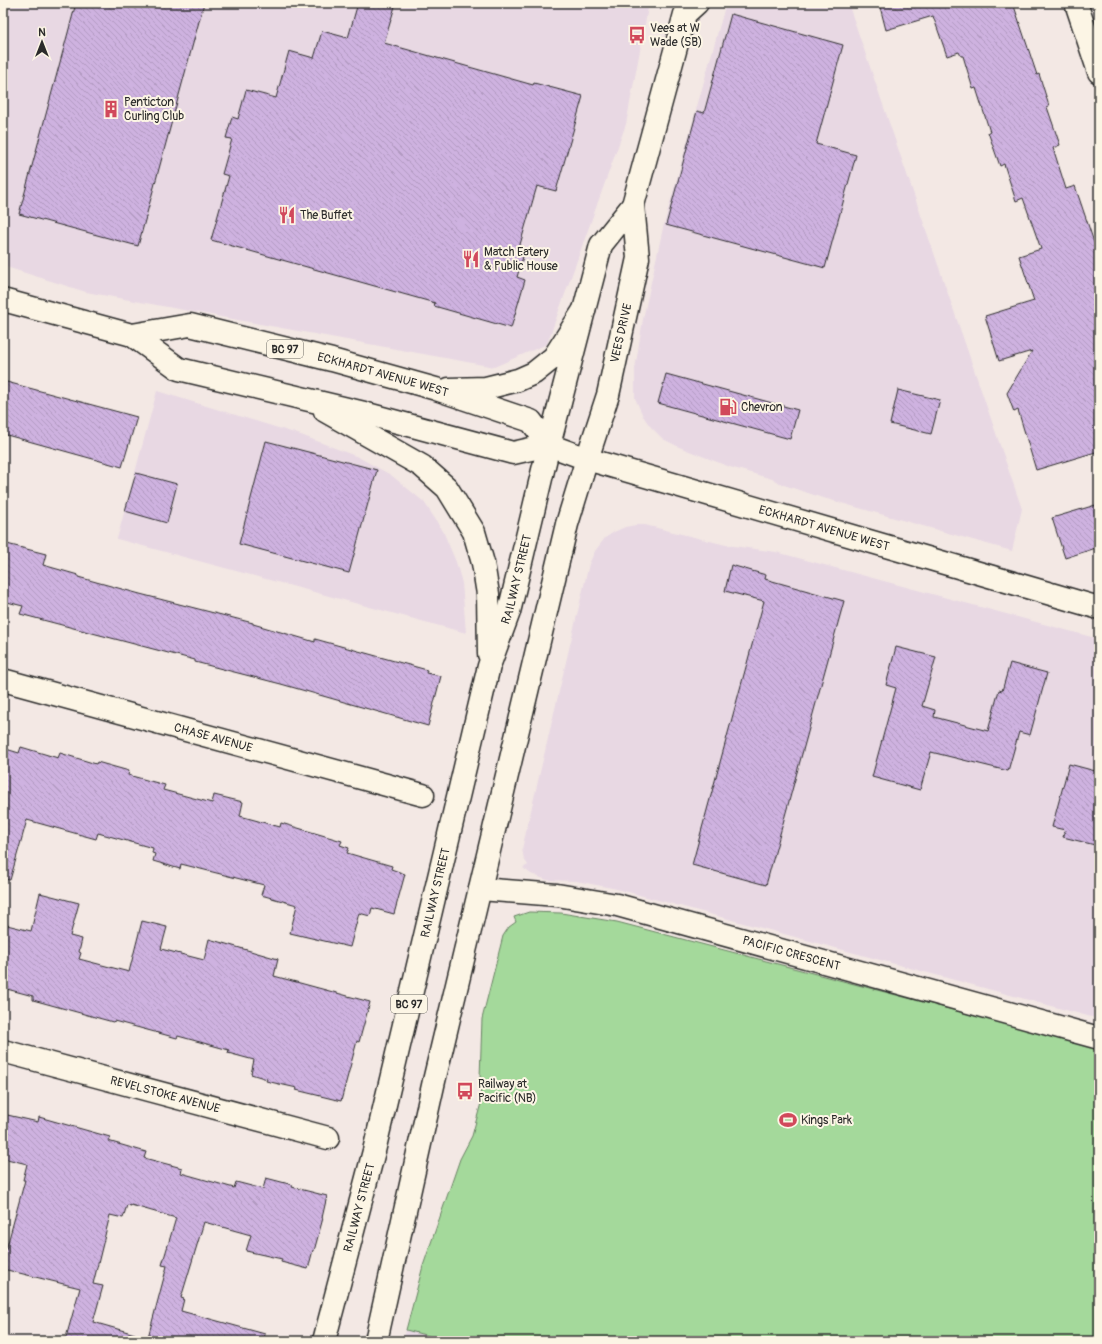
<svg xmlns="http://www.w3.org/2000/svg" width="1102" height="1344" viewBox="0 0 1102 1344" font-family="Pangolin,sans-serif">
  <style>
    .built { fill: #e8d8e3 }
    .green { fill: #a4d99b; stroke: #688263 }
    .building { fill: url(#building-back-hatch); stroke: #2b2b2b }
    .lines { fill: none; stroke-linecap: round; stroke-linejoin: round }
    .street-casing { stroke: #2b2b2b; stroke-width: 25 }
    .secondary-casing { stroke: #2b2b2b; stroke-width: 25 }
    .highway-casing { stroke: #2b2b2b; stroke-width: 25 }
    .street { stroke: #fcf5e5; stroke-width: 22 }
    .secondary { stroke: #fcf5e5; stroke-width: 22 }
    .highway { stroke: #fcf5e5; stroke-width: 22 }
    .labels { text-anchor: middle; stroke-width: 4; stroke-linejoin: round; paint-order: stroke }
    .shield { fill: #fcf5e5; stroke: #6a6863; stroke-width: 1 }
    .shield-label { font-size: 11px; font-weight: bold; fill: #2b2b2b }
    .poi-label { font-size: 12px; fill: #2b2b2b; stroke: #fcf5e5; text-anchor: start }
    .street-label { font-size: 12px; fill: #2b2b2b; stroke: #fcf5e5 }
  </style>
  <defs>
    <pattern id="building-back-hatch" width="6" height="6" patternUnits="userSpaceOnUse"><rect width="6" height="6" fill="#ceb2e0"/><path d="M-1 5l2 2M0 0l6 6M5-1l2 2" fill="none" stroke="#b199c0"/></pattern>
  </defs>
  <rect width="100%" height="100%" fill="#f3e8e4"/>
  <filter id="ink" filterUnits="userSpaceOnUse"><feTurbulence type="fractalNoise" baseFrequency=".025" numOctaves="2"/><feDisplacementMap in="SourceGraphic" scale="8" xChannelSelector="R" yChannelSelector="G"/><feConvolveMatrix kernelMatrix="1 2 1 2 8 2 1 2 1" color-interpolation-filters="sRGB"/></filter>
  <g filter="url(#ink)">
    <path class="built" d="M 3,3 L 649,3 L 626,124 L 547,344 L 494,367 L 86,292 L 3,266 Z
      M 726,3 L 848,3 L 1022,509 L 1012,551 L 820,497 L 784,485 L 772,479 L 730,467 L 679,447 L 663,439 L 650,426 L 643,416 L 635,398 L 635,369 L 643,319 L 663,228 Z
      M 157,391 L 301,435 L 358,457 L 391,475 L 424,502 L 443,531 L 456,562 L 462,583 L 466,633 L 117,539 Z
      M 636,525 L 645,525 L 726,545 L 776,552 L 1099,639 L 1099,1019 L 617,889 L 576,881 L 547,880 L 531,874 L 523,868 L 528,865 L 524,859 L 522,849 L 589,564 L 595,551 L 605,538 L 614,532 L 625,527 Z
      M 406,1330 L 448,1341 L 403,1341 Z"/>
    <path class="green" d="M 529,912 L 561,913 L 617,922 L 1099,1048 L 1099,1341 L 448,1341 L 406,1330 L 423,1266 L 460,1159 L 472,1136 L 481,1103 L 480,1078 L 482,1019 L 503,936 L 509,927 L 516,922 L 514,917 Z"/>
    <path class="building" d="M 76,3 L 204,3 L 138,246 L 19,214 Z
      M 358,3 L 396,3 L 384,43 L 533,85 L 534,83 L 583,96 L 556,191 L 537,186 L 519,248 L 525,250 L 517,277 L 525,280 L 511,328 L 434,306 L 435,303 L 211,240 L 229,176 L 222,174 L 232,139 L 226,138 L 232,117 L 238,119 L 246,90 L 276,98 L 289,51 L 314,58 L 322,31 L 348,38 Z
      M 879,3 L 1013,3 L 1037,75 L 1039,74 L 1049,106 L 1047,107 L 1060,145 L 1053,148 L 1066,189 L 1075,186 L 1099,257 L 1099,451 L 1036,470 L 1018,410 L 1014,412 L 1007,393 L 1032,351 L 999,361 L 985,316 L 1034,301 L 1019,256 L 1041,249 L 1023,198 L 1016,201 L 1004,164 L 1000,166 L 988,132 L 990,132 L 976,88 L 973,89 L 963,56 L 961,56 L 959,52 L 947,56 L 933,16 L 886,30 Z
      M 731,14 L 843,45 L 816,144 L 856,155 L 825,268 L 666,225 L 697,111 L 704,113 Z
      M 666,374 L 798,410 L 790,439 L 658,403 Z
      M 3,381 L 137,417 L 122,467 L 3,434 Z
      M 898,390 L 940,400 L 931,434 L 890,424 Z
      M 266,441 L 377,470 L 349,573 L 239,544 Z
      M 136,473 L 177,484 L 167,523 L 125,511 Z
      M 1099,504 L 1099,547 L 1065,558 L 1052,518 Z
      M 3,543 L 46,554 L 43,565 L 78,575 L 78,577 L 140,594 L 253,623 L 253,624 L 315,642 L 315,639 L 427,670 L 426,673 L 441,676 L 428,726 L 281,684 L 195,662 L 195,660 L 20,614 L 23,606 L 3,601 Z
      M 731,565 L 766,575 L 765,579 L 844,601 L 766,885 L 692,865 L 764,601 L 725,591 Z
      M 896,647 L 936,657 L 922,706 L 935,710 L 934,717 L 988,731 L 999,690 L 1002,691 L 1010,663 L 1047,673 L 1030,735 L 1019,732 L 1008,771 L 931,752 L 920,790 L 872,777 L 896,688 L 886,685 Z
      M 21,747 L 58,758 L 60,753 L 96,764 L 97,762 L 129,771 L 128,775 L 165,785 L 163,790 L 212,803 L 214,795 L 243,802 L 240,816 L 280,827 L 281,823 L 342,841 L 340,845 L 349,848 L 347,853 L 392,866 L 391,869 L 405,874 L 394,914 L 372,908 L 370,916 L 359,913 L 350,947 L 290,933 L 297,905 L 261,895 L 264,885 L 181,864 L 180,869 L 153,861 L 155,854 L 152,853 L 153,848 L 98,833 L 96,839 L 27,820 L 10,880 L 3,879 L 3,761 L 6,749 L 19,753 Z
      M 1069,764 L 1099,772 L 1099,846 L 1063,837 L 1065,830 L 1052,827 Z
      M 40,893 L 79,903 L 70,936 L 82,939 L 79,952 L 81,953 L 79,959 L 129,972 L 142,921 L 167,927 L 161,949 L 204,960 L 209,939 L 278,959 L 274,976 L 370,1002 L 359,1042 L 357,1041 L 341,1101 L 296,1090 L 297,1088 L 266,1081 L 267,1079 L 251,1074 L 254,1060 L 228,1053 L 229,1050 L 178,1036 L 177,1038 L 114,1021 L 113,1022 L 33,1000 L 33,996 L 3,988 L 3,924 L 31,931 Z
      M 3,1114 L 38,1122 L 39,1117 L 110,1137 L 108,1141 L 146,1152 L 144,1158 L 182,1168 L 181,1173 L 234,1188 L 236,1182 L 263,1189 L 266,1178 L 293,1185 L 292,1187 L 327,1196 L 322,1218 L 323,1218 L 314,1251 L 313,1250 L 308,1269 L 281,1262 L 282,1259 L 246,1251 L 251,1235 L 204,1222 L 181,1298 L 184,1299 L 181,1311 L 265,1334 L 264,1341 L 147,1341 L 167,1266 L 162,1265 L 176,1218 L 131,1205 L 131,1206 L 127,1205 L 123,1218 L 110,1215 L 93,1284 L 103,1286 L 93,1322 L 135,1334 L 134,1341 L 65,1341 L 80,1288 L 3,1269 L 3,1261 L 25,1180 L 23,1180 L 27,1164 L 3,1158 Z"/>
    <g class="lines">
      <g class="street-casing">
        <g id="street">
          <path d="M 1076,3 L 1099,72"/>
          <path id="s1" d="M 3,680 L 423,795"/>
          <path id="s2" d="M 480,889 L 557,895 L 617,905 L 1099,1038"/>
          <path id="s3" d="M 3,1051 L 328,1138"/>
        </g>
      </g>
      <g class="secondary-casing">
        <g id="secondary">
          <path id="s4" d="M 697,3 L 685,14 L 633,205 L 638,258 L 608,395 L 587,459 L 1099,608"/>
          <path d="M 549,445 L 601,245 L 633,205"/>
        </g>
      </g>
      <g class="highway-casing">
        <g id="highway">
          <path d="M 3,300 L 132,335 L 179,369 L 364,413 L 513,453 L 549,445 L 587,459 L 567,524 L 434,1081 L 376,1341"/>
          <path id="s5" d="M 132,335 L 190,325 L 332,360 L 436,389 L 531,421 L 549,445"/>
          <path d="M 449,389 L 486,388 L 518,380 L 534,373 L 554,357 L 584,310"/>
          <path d="M 325,411 L 422,466 L 447,488 L 474,532 L 483,563 L 488,594 L 489,654"/>
          <path id="s6" d="M 324,1341 L 374,1151 L 489,666 L 509,612 L 549,445"/>
        </g>
      </g>
      <use href="#street" class="street"/>
      <use href="#secondary" class="secondary"/>
      <use href="#highway" class="highway"/>
    </g>
  </g>
  <defs>
    <g id="bus-bare" transform="scale(1.38)"><path d="M-5-6H5V4H4V6H2V4H-2V6H-4V4H-5ZM-3.5-4V0h7V-4ZM-3.5 1.2v1.5H-2V1.2ZM2 1.2v1.5H3.5V1.2Z" fill="#d1495b" stroke="#fcf5e5" stroke-width="2.5" paint-order="stroke"/></g>
    <g id="building-bare" transform="scale(1.38)"><path d="M-4-6H4V6H1V3H-1V6H-4ZM-2.5-4.3h1.7v1.8h-1.7ZM.8-4.3h1.7v1.8H.8ZM-2.5-1h1.7V.8h-1.7ZM.8-1h1.7V.8H.8Z" fill="#d1495b" stroke="#fcf5e5" stroke-width="2.5" paint-order="stroke"/></g>
    <g id="restaurant-bare" transform="scale(1.38)"><path d="M-5-6h1v4h1v-4h1v4h1v-4h1v5L-1.5 .5V6h-2V.5L-5-1ZM5-6V6H3V1.5H1.5Q1.5-4 5-6Z" fill="#d1495b" stroke="#fcf5e5" stroke-width="2.5" paint-order="stroke"/></g>
    <g id="fuel-bare" transform="scale(1.38)"><path d="M-5.5-6h7V0h2V4h1.3V-2.5L3-4.5l.8-.8L6-3V5H2.5V1h-1V6h-7ZM-4.2-4.7v3.2H.2V-4.7Z" fill="#d1495b" stroke="#fcf5e5" stroke-width="2.5" paint-order="stroke"/></g>
    <g id="stadium-bare" transform="scale(1.38)"><path d="M0-5a6.5 5 0 1 0 0 10a6.5 5 0 1 0 0-10ZM-3.5-1.8h7v3.6h-7Z" fill="#d1495b" stroke="#fcf5e5" stroke-width="2.5" paint-order="stroke"/></g>
  </defs>
  <g fill-rule="evenodd">
    <use href="#bus-bare" x="637" y="35"/>
    <use href="#building-bare" x="111" y="109"/>
    <use href="#restaurant-bare" x="287" y="215"/>
    <use href="#restaurant-bare" x="471" y="259"/>
    <use href="#fuel-bare" x="728" y="407"/>
    <use href="#bus-bare" x="465" y="1091"/>
    <use href="#stadium-bare" x="788" y="1120"/>
  </g>
  <g class="labels">
    <g class="shield">
      <rect x="267" y="340" width="36" height="18" rx="3"/>
      <rect x="391" y="995" width="36" height="18" rx="3"/>
    </g>
    <g class="shield-label">
      <text x="285" y="353">BC 97</text>
      <text x="409" y="1008">BC 97</text>
    </g>
    <g class="poi-label">
      <text x="650" y="32">Vees at W<tspan x="650" dy="14">Wade (SB)</tspan></text>
      <text x="124" y="106">Penticton<tspan x="124" dy="14">Curling Club</tspan></text>
      <text x="300" y="219">The Buffet</text>
      <text x="484" y="256">Match Eatery<tspan x="484" dy="14">&amp; Public House</tspan></text>
      <text x="741" y="411">Chevron</text>
      <text x="478" y="1088">Railway at<tspan x="478" dy="14">Pacific (NB)</tspan></text>
      <text x="801" y="1124">Kings Park</text>
    </g>
    <g class="street-label">
      <text transform="translate(621 333) rotate(-77)" y="4">VEES DRIVE</text>
      <text dy="4" stroke="none"><textPath href="#s5" startOffset="258">ECKHARDT AVENUE WEST</textPath></text>
      <text dy="4" stroke="none"><textPath href="#s4" startOffset="722">ECKHARDT AVENUE WEST</textPath></text>
      <text dy="4" stroke="none"><textPath href="#s6" startOffset="786">RAILWAY STREET</textPath></text>
      <text dy="4" stroke="none"><textPath href="#s1" startOffset="218">CHASE AVENUE</textPath></text>
      <text dy="4" stroke="none"><textPath href="#s6" startOffset="462">RAILWAY STREET</textPath></text>
      <text dy="4" stroke="none"><textPath href="#s2" startOffset="319">PACIFIC CRESCENT</textPath></text>
      <text dy="4" stroke="none"><textPath href="#s3" startOffset="168">REVELSTOKE AVENUE</textPath></text>
      <text dy="4" stroke="none"><textPath href="#s6" startOffset="138">RAILWAY STREET</textPath></text>
    </g>
  </g>
  <rect width="1102" height="1344" fill="none" stroke="#fcf5e5" stroke-width="16"/>
  <rect x="8" y="8" width="1086" height="1328" fill="none" stroke="#2b2b2b" stroke-width="1.5" filter="url(#ink)"/>
  <g transform="translate(42 42)" stroke="#fcf5e5" stroke-width="3" paint-order="stroke">
  <path d="M0-3L7 15L0 10L-7 15Z" fill="#2b2b2b"/>
  <text y="-6" font-size="11" font-weight="bold" text-anchor="middle" fill="#2b2b2b">N</text>
  </g>
</svg>
